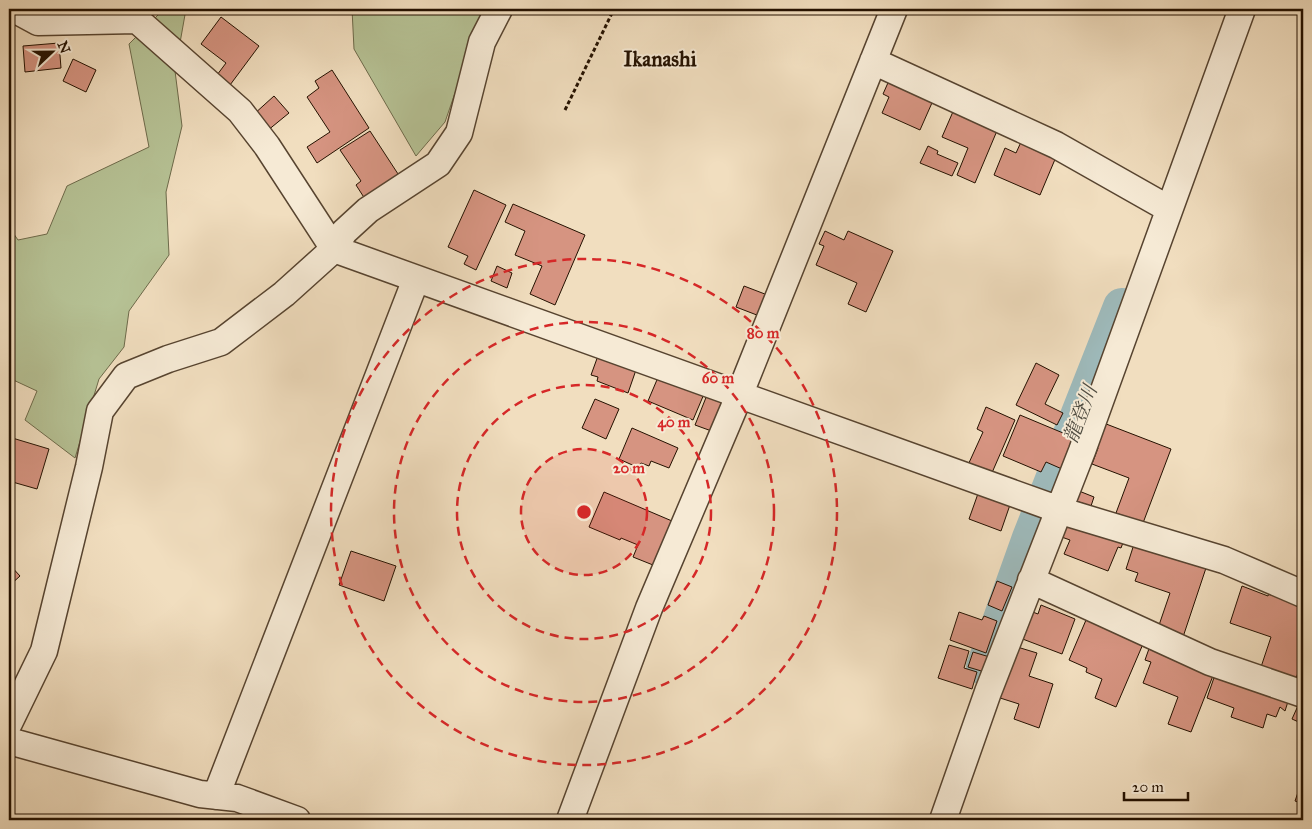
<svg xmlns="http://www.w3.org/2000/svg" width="1312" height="829" viewBox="0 0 1312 829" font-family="'IM FELL Great Primer','Noto Serif JP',serif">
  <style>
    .green { fill: #b6c295; stroke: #6d6a4a }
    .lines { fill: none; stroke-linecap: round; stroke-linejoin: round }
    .river { stroke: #9ebabb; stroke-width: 38 }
    .building { fill: #d69481; stroke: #241100 }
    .minor-casing { stroke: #574430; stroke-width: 29 }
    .path { stroke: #241100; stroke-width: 3; stroke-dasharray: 4 2.5; stroke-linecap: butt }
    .minor { stroke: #f6ead5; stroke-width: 26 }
    .ring { fill: none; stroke: #d62828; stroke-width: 2.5; stroke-dasharray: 9 6 }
    .labels { text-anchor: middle; stroke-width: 4; stroke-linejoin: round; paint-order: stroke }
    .water-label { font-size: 20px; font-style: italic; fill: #4f4c41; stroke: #f6ead5 }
    .quarter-label { font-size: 21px; font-weight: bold; fill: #241100; stroke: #f6ead5 }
    .centre { fill: #d62828; stroke: #f6ead5; stroke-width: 2.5 }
    .ring-label { font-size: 15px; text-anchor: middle; font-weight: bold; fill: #d62828; stroke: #f6ead5; stroke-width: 4; stroke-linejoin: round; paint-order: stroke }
  </style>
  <rect width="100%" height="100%" fill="#f1debf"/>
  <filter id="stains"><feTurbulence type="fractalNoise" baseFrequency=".004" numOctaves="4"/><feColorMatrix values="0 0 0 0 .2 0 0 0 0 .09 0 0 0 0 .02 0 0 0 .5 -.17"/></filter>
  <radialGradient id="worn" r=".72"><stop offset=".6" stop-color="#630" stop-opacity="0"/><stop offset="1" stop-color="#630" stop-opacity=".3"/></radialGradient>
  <path class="green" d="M 161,9 L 186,9 L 175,71 L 182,126 L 166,192 L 169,255 L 129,311 L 124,347 L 99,379 L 75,458 L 25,420 L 37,391 L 9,378 L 9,227 L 18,240 L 47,234 L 67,186 L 149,147 L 129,44 L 158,15 Z
    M 352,9 L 484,9 L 445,122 L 416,156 L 354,49 Z"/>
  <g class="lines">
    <path class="river" d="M 985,667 L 1031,538 L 1122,307"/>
  </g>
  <path class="building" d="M 221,17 L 259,46 L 230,85 L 217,75 L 226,63 L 201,44 Z
    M 59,43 L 61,68 L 25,72 L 23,46 Z
    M 73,59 L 96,70 L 86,92 L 63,81 Z
    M 332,70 L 369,128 L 317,163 L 307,147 L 330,132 L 307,97 L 319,88 L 315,81 Z
    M 891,76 L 935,96 L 920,130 L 882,113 L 889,97 L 883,94 Z
    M 274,96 L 289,113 L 267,131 L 253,115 Z
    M 955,107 L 999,126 L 975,183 L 957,175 L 968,148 L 942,137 Z
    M 370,131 L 400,177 L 365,199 L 356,185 L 361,181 L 340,150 Z
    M 1021,142 L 1056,157 L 1040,195 L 994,175 L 1005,148 L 1016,153 Z
    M 928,146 L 938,151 L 937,154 L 958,163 L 952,176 L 920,163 Z
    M 474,190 L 506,205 L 476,270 L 464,264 L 468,256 L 448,247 Z
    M 513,204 L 585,235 L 555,305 L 530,294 L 542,266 L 515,255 L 525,231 L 505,222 Z
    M 825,231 L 844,240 L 848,231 L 893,251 L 866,312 L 848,304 L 857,283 L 816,265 L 824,246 L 819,244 Z
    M 497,266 L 512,273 L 507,288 L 491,281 Z
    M 744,286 L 770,296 L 762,317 L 736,307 Z
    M 599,353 L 637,367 L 628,393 L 597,381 L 598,377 L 591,375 Z
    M 1036,363 L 1059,375 L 1045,404 L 1063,413 L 1057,425 L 1016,405 Z
    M 659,375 L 704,394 L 693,420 L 648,401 Z
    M 709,390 L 730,399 L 717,433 L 695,425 Z
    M 595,399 L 619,409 L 606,439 L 582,428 Z
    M 986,407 L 1015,420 L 991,475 L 968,465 L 983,432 L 977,429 Z
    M 1020,415 L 1075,438 L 1062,469 L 1046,462 L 1041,472 L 1003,456 Z
    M 1101,422 L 1171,449 L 1143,523 L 1116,513 L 1129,478 L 1092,464 L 1098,448 L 1092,445 Z
    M 632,428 L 678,448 L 669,468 L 651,461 L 649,466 L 641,463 L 639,468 L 619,459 Z
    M 9,437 L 49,449 L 37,489 L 9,481 Z
    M 980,488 L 1012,499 L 1001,531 L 969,519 Z
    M 1079,491 L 1094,497 L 1091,506 L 1076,501 Z
    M 604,492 L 672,521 L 653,565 L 633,557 L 638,545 L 621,538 L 620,540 L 589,527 Z
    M 1064,514 L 1126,535 L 1121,548 L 1118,547 L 1108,571 L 1064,554 L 1070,540 L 1056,535 Z
    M 1135,541 L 1207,565 L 1182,640 L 1157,631 L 1170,593 L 1135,581 L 1138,573 L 1126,569 Z
    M 351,551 L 396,566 L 384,601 L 339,585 Z
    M 9,564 L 20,576 L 9,586 Z
    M 997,581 L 1012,587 L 1002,611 L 988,605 Z
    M 1242,586 L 1268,596 L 1270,590 L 1303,601 L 1303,657 L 1294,685 L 1259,673 L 1271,637 L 1230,623 Z
    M 1041,605 L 1075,619 L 1062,654 L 1020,638 L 1030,611 L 1038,614 Z
    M 959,612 L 982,620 L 984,616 L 997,621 L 986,653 L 950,640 Z
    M 1086,620 L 1143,644 L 1116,707 L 1095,698 L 1102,679 L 1086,672 L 1087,668 L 1069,660 Z
    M 1151,643 L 1216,668 L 1191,732 L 1168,724 L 1178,697 L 1143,683 L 1151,662 L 1145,660 Z
    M 949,645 L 969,651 L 964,668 L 977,672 L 972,689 L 938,678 Z
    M 1014,646 L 1037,653 L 1029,676 L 1053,684 L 1039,728 L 1014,719 L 1019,704 L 997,697 Z
    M 973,652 L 993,658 L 988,673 L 968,667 Z
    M 1218,666 L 1291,692 L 1285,711 L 1280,707 L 1276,717 L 1267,714 L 1263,728 L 1231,717 L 1234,708 L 1207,698 Z
    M 1301,699 L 1303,700 L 1303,724 L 1292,719 Z
    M 1303,778 L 1303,804 L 1295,801 Z"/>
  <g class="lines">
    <g class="minor-casing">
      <path id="minor" d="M 14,9 L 38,22 L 137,20 L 240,111 L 267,146 L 334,249 L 1068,513 L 1224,560 L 1303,594
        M 873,61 L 1056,145 L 1169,209
        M 1031,580 L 1210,662 L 1303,694
        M 9,723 L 44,651 L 89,467 L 100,411 L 126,376 L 168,359 L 221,342 L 284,294 L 334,249 L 344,232 L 368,210 L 438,164 L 459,133 L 482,42 L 499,9
        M 9,741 L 200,794 L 237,798 L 297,820
        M 216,796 L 416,279
        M 570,820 L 649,608 L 739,396 L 894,9
        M 943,820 L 988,692 L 1082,451 L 1242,9"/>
    </g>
    <path class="path" d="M 565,110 L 614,9"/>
    <use href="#minor" class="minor"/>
  </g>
  <circle cx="584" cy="512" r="63" fill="#d62828" fill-opacity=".12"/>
  <g class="ring">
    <circle cx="584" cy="512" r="63"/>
    <circle cx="584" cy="512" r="127"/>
    <circle cx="584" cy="512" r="190"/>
    <circle cx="584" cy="512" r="253"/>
  </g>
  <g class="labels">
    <g class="water-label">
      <text transform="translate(1080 414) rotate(-69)" y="7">龍登川</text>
    </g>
    <g class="quarter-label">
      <text x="660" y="66">Ikanashi</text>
    </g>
  </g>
  <circle cx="584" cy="512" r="8" class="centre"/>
  <g class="ring-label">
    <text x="763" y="338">80 m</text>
    <text x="718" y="383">60 m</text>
    <text x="674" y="427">40 m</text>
    <text x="629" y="473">20 m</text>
  </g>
  <rect width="1312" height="829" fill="none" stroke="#f1debf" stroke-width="30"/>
  <rect x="10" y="10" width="1292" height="809" fill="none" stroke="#241100" stroke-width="2.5"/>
  <rect x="15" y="15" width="1282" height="799" fill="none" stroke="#241100"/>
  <g transform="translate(52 52) rotate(68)" stroke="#f6ead5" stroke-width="4" paint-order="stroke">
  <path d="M0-4L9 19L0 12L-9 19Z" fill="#241100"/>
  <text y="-8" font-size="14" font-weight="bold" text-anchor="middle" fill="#241100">N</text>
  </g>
  <path d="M1124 792v8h64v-8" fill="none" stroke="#241100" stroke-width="2.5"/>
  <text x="1132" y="792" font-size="15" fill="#241100" stroke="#f6ead5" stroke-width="4" paint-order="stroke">20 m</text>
  <rect width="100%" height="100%" filter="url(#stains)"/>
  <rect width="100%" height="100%" fill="url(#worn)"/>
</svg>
